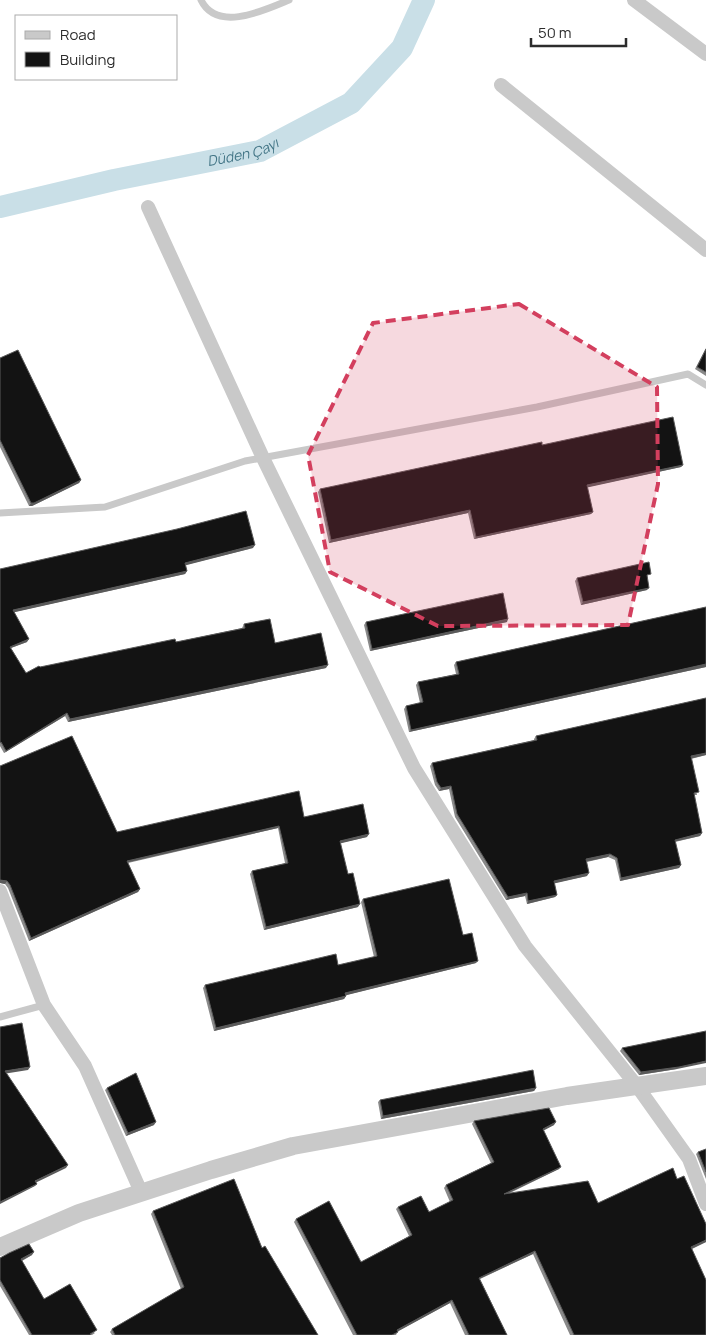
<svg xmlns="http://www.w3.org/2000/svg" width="706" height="1335" viewBox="0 0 706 1335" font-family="Manrope,sans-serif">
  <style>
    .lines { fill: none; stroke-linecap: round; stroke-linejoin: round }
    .river { stroke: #c9dfe7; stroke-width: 22 }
    .service { stroke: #c9c9c9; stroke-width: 7 }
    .minor { stroke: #c9c9c9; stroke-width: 14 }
    .tertiary { stroke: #c9c9c9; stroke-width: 18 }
    .wall { fill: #898989 }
    .shaded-wall { fill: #5a5a5a }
    .building { fill: #131313; stroke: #5a5a5a }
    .marked { fill: #d33f5e; fill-opacity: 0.2; stroke: #d33f5e; stroke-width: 4; stroke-dasharray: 10 6; stroke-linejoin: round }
    .labels { text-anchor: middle; stroke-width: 5; stroke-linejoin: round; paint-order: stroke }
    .water-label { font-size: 14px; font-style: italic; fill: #437586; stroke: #fff }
  </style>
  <rect width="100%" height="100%" fill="#fff"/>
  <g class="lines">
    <path class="river" id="s1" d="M 0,207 L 114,180 L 260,151 L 351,103 L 402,48 L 424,0"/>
    <path class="service" d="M 201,0 C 217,33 265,10 289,0
      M 0,513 L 105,507 L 245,461 L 537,407 L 688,374 L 706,385
      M 0,1017 L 44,1005"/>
    <path class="minor" d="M 634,0 L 706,54
      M 501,85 L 706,250
      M 148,207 L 263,458 L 414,768 L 525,946 L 637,1086 L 689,1159 L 706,1204
      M 0,891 L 44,1005 L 85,1066 L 141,1192"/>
    <path class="tertiary" d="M 0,1247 L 79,1213 L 211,1170 L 293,1146 L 567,1096 L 706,1076"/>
  </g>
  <path class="wall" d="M 706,348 L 706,376 L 695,369 Z
    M 0,358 L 81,480 L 79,483 L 32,506 L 29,506 L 0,447 Z
    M 542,445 L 683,465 L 681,467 L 587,487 L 593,512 L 591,514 L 474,539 L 468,513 L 329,543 L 318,492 L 320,489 Z
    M 253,548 L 185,565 L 187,571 L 185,574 L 14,612 L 27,642 L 11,648 L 26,673 L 40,667 L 176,642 L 242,628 L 244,624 L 275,643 L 326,668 L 68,722 L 65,716 L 4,753 L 0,746 L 0,569 Z
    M 647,577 L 647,590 L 581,605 L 575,581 L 577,578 L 649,577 Z
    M 706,607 L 706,667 L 409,732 L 404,709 L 406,706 L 420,703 L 416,685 L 418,682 L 456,674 L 454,665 L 456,662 Z
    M 366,622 L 507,622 L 370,651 L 364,625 Z
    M 706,698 L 706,755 L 691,759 L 697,795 L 694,795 L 702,833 L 700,836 L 675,842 L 681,865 L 679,868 L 620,881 L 615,860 L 608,857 L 587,862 L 587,876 L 554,883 L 557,895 L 555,897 L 527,904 L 525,896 L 506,900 L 455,817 L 449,789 L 439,791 L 435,785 L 430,766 L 432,763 L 534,740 L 534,739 L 536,736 Z
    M 304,817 L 367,837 L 340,843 L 348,874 L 358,907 L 264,930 L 250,874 L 252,871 L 285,863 L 278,828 L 128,863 L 140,889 L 138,892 L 29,941 L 8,888 L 5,884 L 0,883 L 117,832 Z
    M 363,899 L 463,935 L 476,963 L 346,995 L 346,996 L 344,999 L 214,1031 L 203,988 L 205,985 L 338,965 L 374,957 L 361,902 Z
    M 622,1048 L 677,1069 L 639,1075 L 620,1051 Z
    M 107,1088 L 154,1125 L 126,1136 L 105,1090 Z
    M 536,1088 L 534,1091 L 381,1119 L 378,1102 L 380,1100 Z
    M 474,1121 L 554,1125 L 543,1130 L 559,1169 L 510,1193 L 598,1203 L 706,1242 L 692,1249 L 706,1335 L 570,1335 L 533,1254 L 480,1279 L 507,1335 L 465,1335 L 450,1303 L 398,1331 L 396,1335 L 353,1335 L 294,1222 L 296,1219 L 361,1262 L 409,1236 L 396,1209 L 398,1207 L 429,1212 L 450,1202 L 444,1188 L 446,1185 L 491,1163 L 472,1124 Z
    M 706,1149 L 706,1179 L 696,1154 L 698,1152 Z
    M 153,1211 L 262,1248 L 318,1335 L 112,1335 L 110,1332 L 112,1329 L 181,1289 L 151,1214 Z
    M 32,1255 L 22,1261 L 44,1299 L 95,1333 L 92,1335 L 29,1335 L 0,1286 L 0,1258 Z"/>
  <path class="shaded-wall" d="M 683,465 L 681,467 L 585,488 L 587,485 Z
    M 81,480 L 79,483 L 32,506 L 29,506 L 31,503 Z
    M 470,510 L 468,513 L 329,543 L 331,540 Z
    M 593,512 L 591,514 L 474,539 L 476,537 Z
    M 255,545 L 253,548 L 183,566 L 185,563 Z
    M 187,571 L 185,574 L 11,613 L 13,610 Z
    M 649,588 L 647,590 L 581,605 L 583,602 Z
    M 508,619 L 507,622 L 370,651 L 372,649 Z
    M 29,639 L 27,642 L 8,649 L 10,647 Z
    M 706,664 L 706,667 L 409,732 L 411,730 Z
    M 328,665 L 326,668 L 68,722 L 70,719 Z
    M 67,713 L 65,716 L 4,753 L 6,751 Z
    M 706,753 L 706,755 L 689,759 L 691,756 Z
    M 451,786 L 449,789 L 439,791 L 441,788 Z
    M 279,826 L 278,828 L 125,863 L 127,861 Z
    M 702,833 L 700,836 L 673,842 L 675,840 Z
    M 369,834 L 367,837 L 338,844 L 340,841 Z
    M 610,854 L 608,857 L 584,862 L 586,859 Z
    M 681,865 L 679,868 L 620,881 L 621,878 Z
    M 589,873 L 587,876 L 552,884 L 554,881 Z
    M 0,880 L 7,881 L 5,884 L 0,883 Z
    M 140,889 L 138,892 L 29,941 L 31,938 Z
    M 527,893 L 525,896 L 506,900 L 508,897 Z
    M 557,895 L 555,897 L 527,904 L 528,901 Z
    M 360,904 L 358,907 L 264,930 L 266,927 Z
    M 478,961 L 476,963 L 343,996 L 345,993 Z
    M 346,996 L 344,999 L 214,1031 L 216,1028 Z
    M 706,1061 L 706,1063 L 677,1069 L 639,1075 L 641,1072 Z
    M 30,1067 L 28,1070 L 3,1074 L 5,1071 Z
    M 536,1088 L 534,1091 L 381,1119 L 383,1116 Z
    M 156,1122 L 154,1125 L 126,1136 L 128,1133 Z
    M 556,1122 L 554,1125 L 541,1132 L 543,1129 Z
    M 68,1165 L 66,1168 L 33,1184 L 35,1181 Z
    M 561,1167 L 559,1169 L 502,1196 L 504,1194 Z
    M 37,1184 L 35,1186 L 0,1204 L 0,1202 Z
    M 706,1240 L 706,1242 L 689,1250 L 691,1247 Z
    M 535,1251 L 533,1254 L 477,1280 L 479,1278 Z
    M 34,1252 L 32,1255 L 19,1262 L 21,1259 Z
    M 452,1300 L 450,1303 L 395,1333 L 397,1330 Z"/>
  <path class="building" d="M 706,349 L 706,372 L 697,367 Z
    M 18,350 L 81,480 L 34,503 L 31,503 L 0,440 L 0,358 Z
    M 673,417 L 683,465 L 587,485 L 593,512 L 476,537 L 470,510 L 331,540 L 320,489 L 542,442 L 542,445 Z
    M 246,511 L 255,545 L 185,563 L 187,571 L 13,610 L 29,639 L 10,647 L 26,673 L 39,666 L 40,667 L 175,639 L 176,642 L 245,628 L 244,624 L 270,619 L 275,643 L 321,633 L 328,665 L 70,719 L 67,713 L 6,751 L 1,742 L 0,743 L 0,569 L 177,529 Z
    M 649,562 L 651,574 L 647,575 L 649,588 L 583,602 L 577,578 Z
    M 503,593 L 508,619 L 372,649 L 366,622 Z
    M 706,607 L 706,664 L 411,730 L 406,706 L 423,702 L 418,682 L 459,674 L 456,662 Z
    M 706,698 L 706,753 L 691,756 L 699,792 L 694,793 L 702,833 L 675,840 L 681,865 L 621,878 L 617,858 L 610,854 L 586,859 L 589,873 L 554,881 L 557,895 L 528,901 L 527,893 L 508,897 L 457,814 L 451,786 L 441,788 L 437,782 L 432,763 L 537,740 L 536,736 Z
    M 72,736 L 117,832 L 299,791 L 304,817 L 363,804 L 369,834 L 340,841 L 348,874 L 353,873 L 360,904 L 266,927 L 252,871 L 288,863 L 279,826 L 127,861 L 140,889 L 31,938 L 10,885 L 7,881 L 0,880 L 0,766 Z
    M 449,879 L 463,935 L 472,933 L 478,961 L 345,993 L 346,996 L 216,1028 L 205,985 L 336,954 L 338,965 L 377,956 L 363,899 Z
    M 22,1023 L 30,1067 L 5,1071 L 68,1165 L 35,1181 L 37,1184 L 0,1202 L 0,1027 Z
    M 706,1031 L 706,1061 L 679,1067 L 641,1072 L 622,1048 Z
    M 533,1070 L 536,1088 L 383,1116 L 380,1100 Z
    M 136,1073 L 156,1122 L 128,1133 L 107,1088 Z
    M 549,1108 L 556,1122 L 543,1129 L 561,1167 L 504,1194 L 588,1181 L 598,1203 L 673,1168 L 677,1179 L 684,1176 L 706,1224 L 706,1240 L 691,1247 L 706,1280 L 706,1335 L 574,1335 L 535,1251 L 479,1278 L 507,1335 L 469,1335 L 452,1300 L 397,1330 L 398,1332 L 392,1335 L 357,1335 L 296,1219 L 329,1201 L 361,1262 L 412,1235 L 398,1207 L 421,1196 L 429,1212 L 453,1200 L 446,1185 L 494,1162 L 474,1121 Z
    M 706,1149 L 706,1172 L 698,1152 Z
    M 234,1179 L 262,1248 L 265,1246 L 318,1335 L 115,1335 L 112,1329 L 184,1287 L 153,1211 Z
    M 29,1244 L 34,1252 L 21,1259 L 44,1299 L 70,1284 L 97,1330 L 90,1334 L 91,1335 L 32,1335 L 0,1280 L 0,1258 L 9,1253 Z"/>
  <path class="marked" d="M 519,304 L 657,387 L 658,484 L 628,625 L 438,626 L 330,572 L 308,455 L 373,323 Z"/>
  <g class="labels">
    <g class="water-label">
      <text dy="5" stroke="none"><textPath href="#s1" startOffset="249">Düden Çayı</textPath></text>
    </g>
  </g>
  <rect x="15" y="15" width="162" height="65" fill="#ffffff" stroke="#ababab"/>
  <rect x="25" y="31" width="25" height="8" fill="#c9c9c9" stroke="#ababab"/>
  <text x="60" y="40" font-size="15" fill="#2c2c2c">Road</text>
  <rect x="25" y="52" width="25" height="15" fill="#131313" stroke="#ababab"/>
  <text x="60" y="65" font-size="15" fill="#2c2c2c">Building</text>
  <path d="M531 38v8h95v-8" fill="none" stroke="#2c2c2c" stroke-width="2.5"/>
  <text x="538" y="38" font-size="15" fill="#2c2c2c" stroke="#ffffff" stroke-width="4" paint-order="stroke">50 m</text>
</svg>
